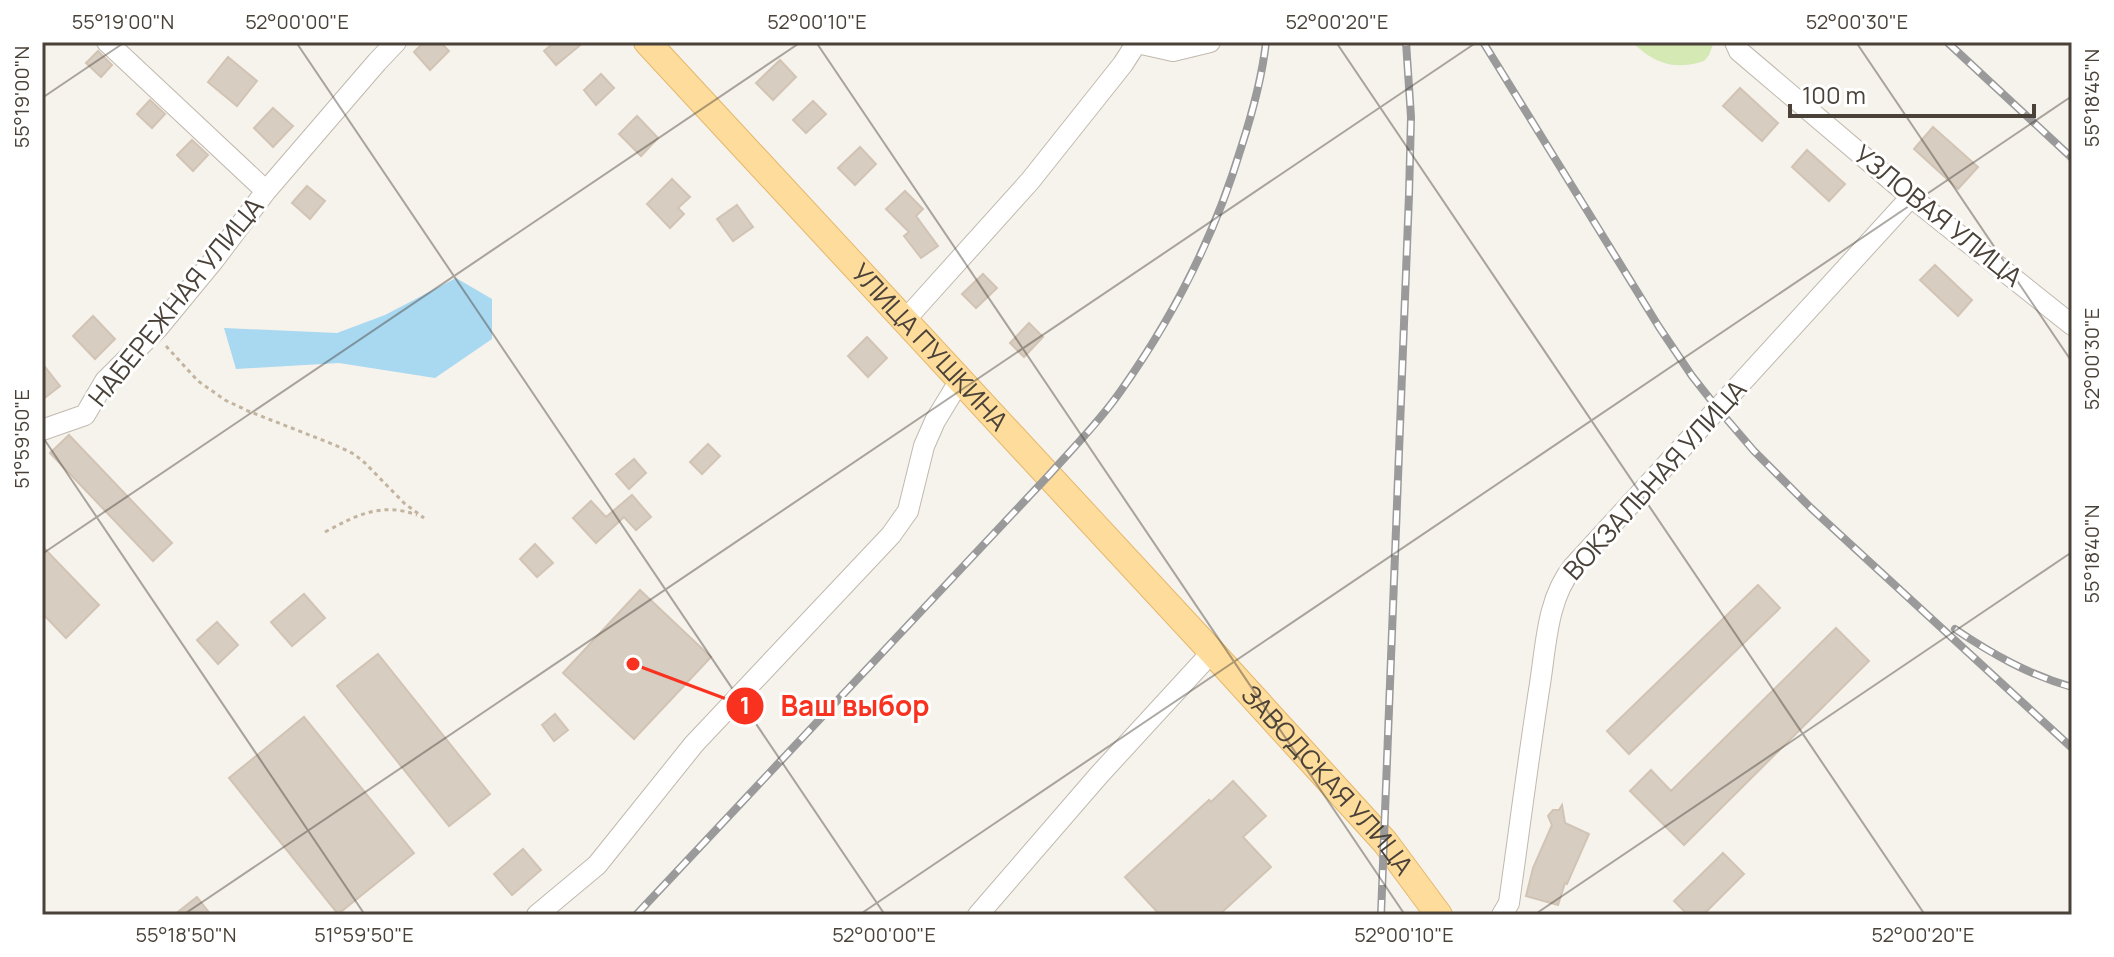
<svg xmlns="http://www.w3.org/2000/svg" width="2114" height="957" viewBox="0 0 2114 957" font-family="Manrope,sans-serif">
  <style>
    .green { fill: #d5e9b5 }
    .water { fill: #a9d8f1 }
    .building { fill: #d7cdc1; stroke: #d2c4b4; stroke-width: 2 }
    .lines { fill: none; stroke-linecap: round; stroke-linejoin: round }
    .minor-casing { stroke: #c1b9ae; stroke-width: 22 }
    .major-casing { stroke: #e4b86b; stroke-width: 28 }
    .path { stroke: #c3b49f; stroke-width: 3; stroke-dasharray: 4 4; stroke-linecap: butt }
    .minor { stroke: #fff; stroke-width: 20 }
    .major { stroke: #fedc9c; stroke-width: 26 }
    .rail-casing { stroke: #9a9a9a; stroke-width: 8 }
    .rail { stroke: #fff; stroke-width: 5; stroke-dasharray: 15; stroke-linecap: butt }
    .ticks { fill: none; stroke: #4a4239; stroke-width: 2; stroke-opacity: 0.45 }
    .labels { text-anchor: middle; stroke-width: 6; stroke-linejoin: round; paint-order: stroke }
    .street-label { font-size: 26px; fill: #4a4239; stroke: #fff }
    .leader { fill: none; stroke: #f9321f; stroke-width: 3 }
    .callout-dot { fill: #f9321f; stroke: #fff; stroke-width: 3 }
    .mark-label { font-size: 24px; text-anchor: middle; font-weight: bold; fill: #fff }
    .callout-label { font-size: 28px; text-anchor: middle; font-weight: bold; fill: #f9321f; stroke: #fff; stroke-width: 6; stroke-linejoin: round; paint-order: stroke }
    .neatline { fill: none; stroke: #4a4239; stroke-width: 3 }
    .ticks-label { font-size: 20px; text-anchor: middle; fill: #4a4239 }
  </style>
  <rect width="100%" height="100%" fill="#f6f2ec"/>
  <path class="green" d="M 1632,42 L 1714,42 L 1709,55 L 1704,61 C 1673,71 1654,63 1632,42 Z"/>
  <path class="water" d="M 456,278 L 492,299 L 492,339 L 435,378 L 339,363 L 236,369 L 224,328 L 337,333 L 385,315 Z"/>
  <path class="building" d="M 424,42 L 440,42 L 449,51 L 430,70 L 414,52 Z
    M 555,42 L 584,42 L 556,65 L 544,51 Z
    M 98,51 L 112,65 L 101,77 L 86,63 Z
    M 228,57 L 257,81 L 237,106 L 208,82 Z
    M 780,60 L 796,77 L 773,100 L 756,83 Z
    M 601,74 L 614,88 L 596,105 L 584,90 Z
    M 1740,88 L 1778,123 L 1762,141 L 1723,106 Z
    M 150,100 L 165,114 L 152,128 L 137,114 Z
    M 813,101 L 826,114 L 806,133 L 793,120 Z
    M 273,108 L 293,126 L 273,147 L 254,128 Z
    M 637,116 L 658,138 L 641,156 L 619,134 Z
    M 1933,127 L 1978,167 L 1958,189 L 1914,149 Z
    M 192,140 L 208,155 L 193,171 L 177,155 Z
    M 860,147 L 876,164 L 855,185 L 838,168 Z
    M 1807,150 L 1845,184 L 1829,201 L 1792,167 Z
    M 672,179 L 690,197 L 678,208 L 684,214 L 670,228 L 647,204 Z
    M 307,186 L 325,201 L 310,219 L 292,203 Z
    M 905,191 L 923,209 L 916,216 L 938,246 L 921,258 L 904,236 L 909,232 L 886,209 Z
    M 737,205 L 753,227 L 733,241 L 717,219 Z
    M 1935,265 L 1972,300 L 1958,316 L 1920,280 Z
    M 983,274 L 997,288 L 976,308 L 962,294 Z
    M 93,316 L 115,339 L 95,359 L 73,336 Z
    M 1029,323 L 1043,337 L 1024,357 L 1010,343 Z
    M 867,337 L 887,358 L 868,377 L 848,356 Z
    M 42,363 L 60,386 L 42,400 Z
    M 69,435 L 172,543 L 153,561 L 50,453 Z
    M 708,444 L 720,456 L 702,474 L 690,462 Z
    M 634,459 L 646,473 L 629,489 L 616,474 Z
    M 632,495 L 651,517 L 636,530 L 624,517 L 596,543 L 573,518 L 591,501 L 606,517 Z
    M 535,544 L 553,563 L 537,577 L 520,559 Z
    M 42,546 L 99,605 L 66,638 L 42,613 Z
    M 1758,585 L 1780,608 L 1629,754 L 1607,731 Z
    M 640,590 L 711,657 L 634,739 L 563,673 Z
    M 304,594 L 325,618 L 292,646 L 271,622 Z
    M 217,622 L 238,645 L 218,664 L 197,640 Z
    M 1836,628 L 1869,661 L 1684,845 L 1630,791 L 1651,770 L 1671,791 Z
    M 378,654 L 490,794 L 449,826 L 337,686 Z
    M 555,714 L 568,730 L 554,741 L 542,725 Z
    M 304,717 L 414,853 L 338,914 L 229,778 Z
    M 1233,781 L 1266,816 L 1243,837 L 1271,867 L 1219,915 L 1160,915 L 1125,877 L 1209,800 L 1211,802 Z
    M 1562,805 L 1565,823 L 1589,834 L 1567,884 L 1565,883 L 1558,905 L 1526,896 L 1533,868 L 1552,825 L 1548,816 L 1553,810 L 1559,810 Z
    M 523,849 L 541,870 L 512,895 L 494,874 Z
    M 1723,853 L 1744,874 L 1703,915 L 1688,915 L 1674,901 Z
    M 197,897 L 211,915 L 174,915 Z"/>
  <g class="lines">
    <g class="minor-casing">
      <path id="minor" d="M 107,42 L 266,191
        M 1735,42 L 1739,51 L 1911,197 L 2072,325
        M 1137,43 L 1173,51 L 1210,42
        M 905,320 L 1030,181 L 1123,64 L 1137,42
        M 42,430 L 85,415 L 105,381 L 158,328 L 214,260 L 266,191 L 377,62 L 396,42
        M 537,915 L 597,865 L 694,744 L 891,535 L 908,511 L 924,446 L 935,421 L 960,380
        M 978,915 L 1099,775 L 1212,652
        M 1502,915 L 1509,903 C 1519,832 1528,761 1539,690 C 1546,649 1546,600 1573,567 L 1911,197"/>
    </g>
    <g class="major-casing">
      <g id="major">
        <path id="s1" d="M 647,42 L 1212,652 L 1385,842 L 1439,915"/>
      </g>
    </g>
    <path class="path" d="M 166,346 L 198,381 L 225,400 L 248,411 L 335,445 L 354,454 L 365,463 L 404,503 L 424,518
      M 325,532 C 357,515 381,502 417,515"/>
    <use href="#minor" class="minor"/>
    <use href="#major" class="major"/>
    <g class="rail-casing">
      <path id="rail" d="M 1483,42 L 1659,327 L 1692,376 L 1718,409 L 1754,451 L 1811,508 L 2072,748
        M 1947,42 L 2072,158
        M 1955,629 C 1992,654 2029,675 2072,687
        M 636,915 L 1049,475 C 1073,448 1099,422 1120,392 C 1174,316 1214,238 1241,148 C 1252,114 1262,78 1266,42
        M 1381,915 L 1409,195 L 1411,117 L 1406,42"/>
    </g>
    <use href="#rail" class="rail"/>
  </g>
  <path class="ticks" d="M 296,42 L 885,915M 816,42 L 1405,915M 1336,42 L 1925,915M 1856,42 L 2072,362M 42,98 L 125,42M 42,436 L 365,915M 42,554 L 801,42M 183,915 L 1477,42M 859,915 L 2072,96M 1534,915 L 2072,552"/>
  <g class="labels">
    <g class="street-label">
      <text transform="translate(1938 216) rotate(39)" y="9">УЗЛОВАЯ УЛИЦА</text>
      <text transform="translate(176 302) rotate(-51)" y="9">НАБЕРЕЖНАЯ УЛИЦА</text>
      <text dy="9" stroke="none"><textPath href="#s1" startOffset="416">УЛИЦА ПУШКИНА</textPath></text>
      <text transform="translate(1655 480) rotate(-48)" y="9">ВОКЗАЛЬНАЯ УЛИЦА</text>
      <text dy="9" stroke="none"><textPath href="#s1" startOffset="1004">ЗАВОДСКАЯ УЛИЦА</textPath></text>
    </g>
  </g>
  <path class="leader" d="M633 664L745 706"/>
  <g class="callout-dot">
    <circle cx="633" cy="664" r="8"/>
    <circle cx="745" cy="706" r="20"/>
  </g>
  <g class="mark-label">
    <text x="745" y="714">1</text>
  </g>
  <g class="callout-label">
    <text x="855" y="716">Ваш выбор</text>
  </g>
  <rect width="2114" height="957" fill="none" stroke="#ffffff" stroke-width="88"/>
  <path d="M1790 104v12h244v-12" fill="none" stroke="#4a4239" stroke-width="4"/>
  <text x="1802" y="104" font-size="24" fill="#4a4239" stroke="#ffffff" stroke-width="6" paint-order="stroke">100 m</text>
  <rect x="44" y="44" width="2026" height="869" class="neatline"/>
  <g class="ticks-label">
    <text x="123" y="29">55°19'00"N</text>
    <text x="297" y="29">52°00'00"E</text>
    <text x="817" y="29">52°00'10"E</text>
    <text x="1337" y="29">52°00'20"E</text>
    <text x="1857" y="29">52°00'30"E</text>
    <text transform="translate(22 97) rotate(-90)" y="7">55°19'00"N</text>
    <text transform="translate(2092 98) rotate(-90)" y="7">55°18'45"N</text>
    <text transform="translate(2092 359) rotate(-90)" y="7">52°00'30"E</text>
    <text transform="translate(22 439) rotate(-90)" y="7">51°59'50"E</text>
    <text transform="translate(2092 554) rotate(-90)" y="7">55°18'40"N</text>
    <text x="186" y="942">55°18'50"N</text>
    <text x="364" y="942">51°59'50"E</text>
    <text x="884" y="942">52°00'00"E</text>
    <text x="1404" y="942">52°00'10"E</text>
    <text x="1923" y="942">52°00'20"E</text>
  </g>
</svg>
